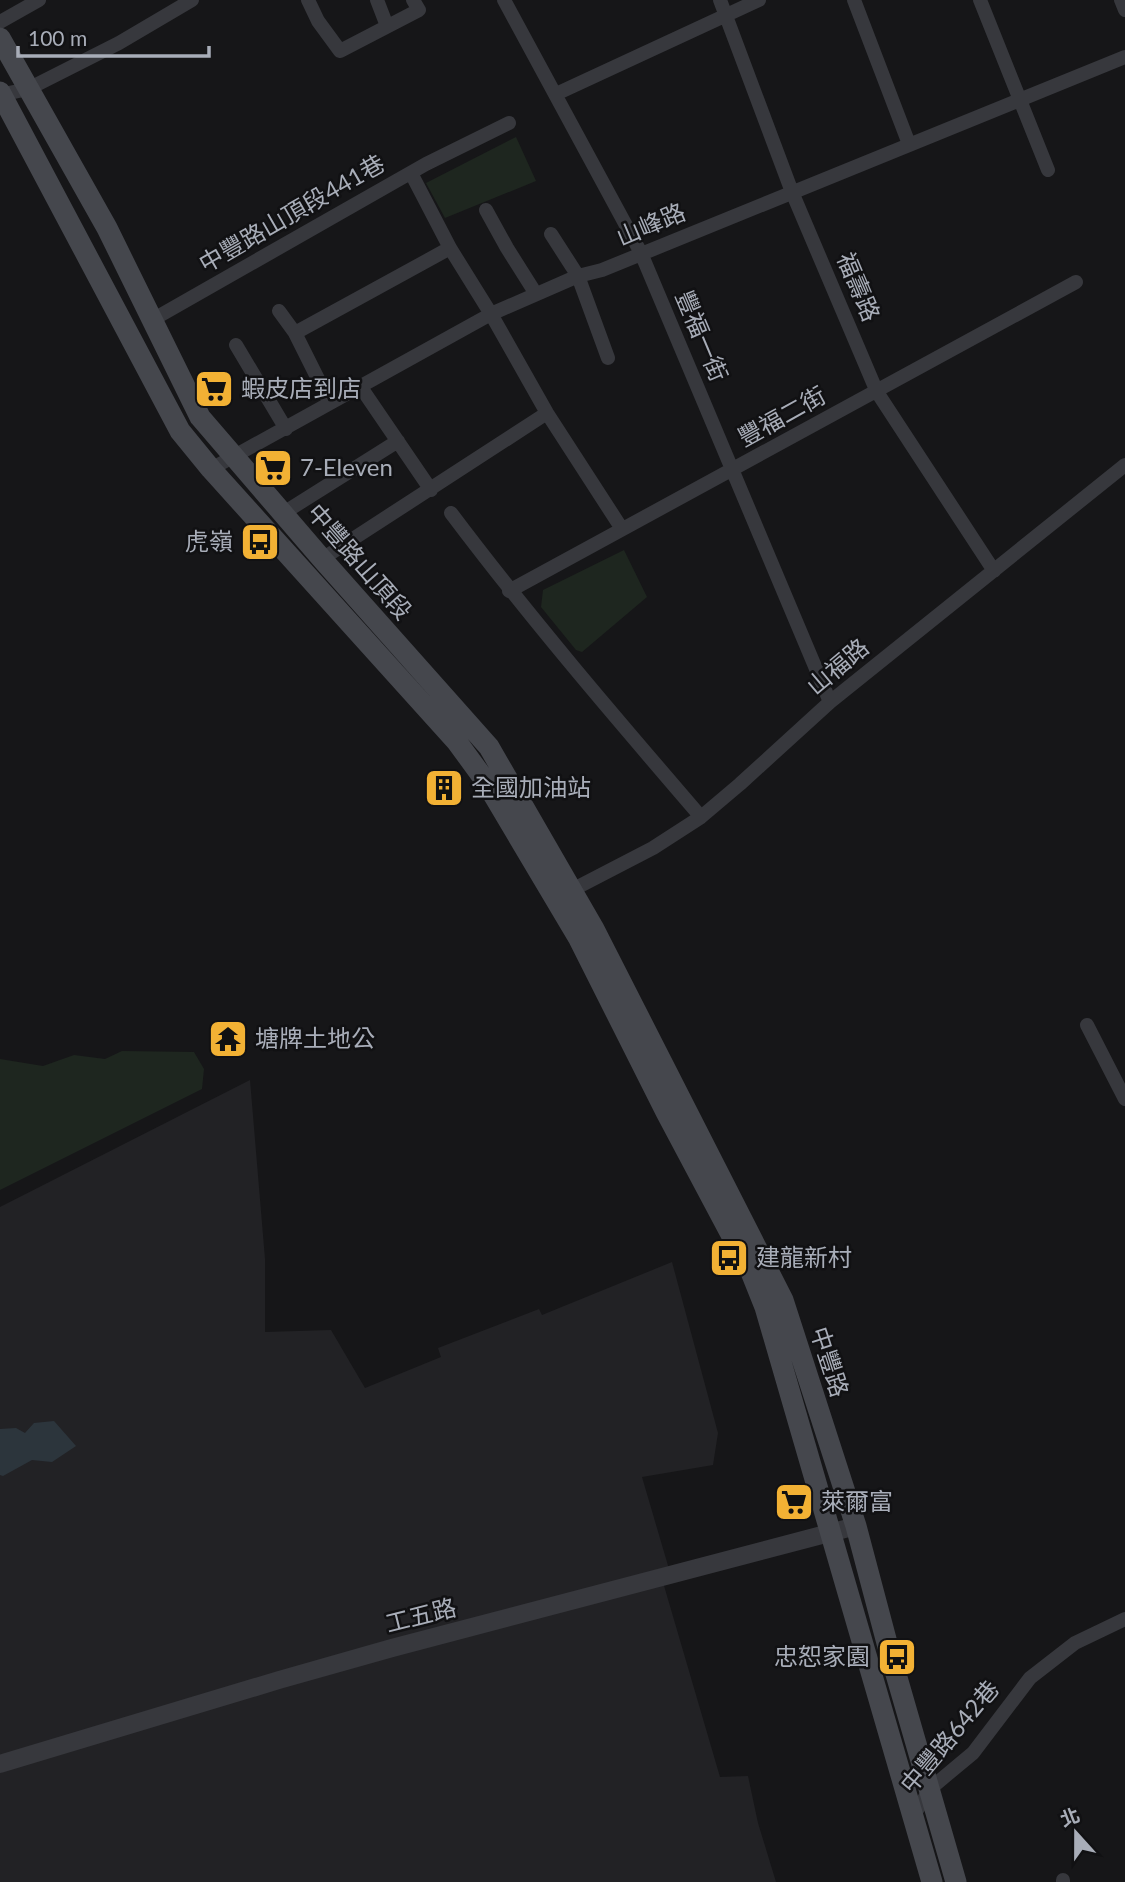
<svg xmlns="http://www.w3.org/2000/svg" width="1125" height="1882" viewBox="0 0 1125 1882" font-family="Lato,'Noto Sans TC',sans-serif">
  <style>
    .built { fill: #222225 }
    .green { fill: #1e261f }
    .water { fill: #2c353c }
    .lines { fill: none; stroke-linecap: round; stroke-linejoin: round }
    .minor { stroke: #37383d; stroke-width: 14 }
    .tertiary { stroke: #37383d; stroke-width: 18 }
    .secondary { stroke: #45474d; stroke-width: 21 }
    .labels { text-anchor: middle; stroke-width: 5; stroke-linejoin: round; paint-order: stroke }
    .street-label { font-size: 24px; fill: #a8adb8; stroke: #111113 }
    .poi-label { font-size: 24px; fill: #a8adb8; stroke: #111113; text-anchor: start }
  </style>
  <rect width="100%" height="100%" fill="#161618"/>
  <path class="built" d="M 250,1080 L 265,1259 L 265,1332 L 331,1330 L 365,1388 L 441,1357 L 438,1348 L 539,1309 L 542,1315 L 672,1262 L 718,1433 L 713,1465 L 642,1477 L 669,1569 L 660,1572 L 720,1777 L 748,1776 L 758,1823 L 776,1882 L 0,1882 L 0,1207 Z"/>
  <path class="green" d="M 516,137 L 536,181 L 445,218 L 426,183 Z
    M 624,550 L 647,597 L 582,652 L 576,650 L 541,607 L 543,590 Z
    M 122,1051 L 194,1052 L 204,1069 L 202,1089 L 0,1190 L 0,1059 L 43,1066 L 74,1055 L 105,1059 Z"/>
  <path class="water" d="M 54,1421 L 76,1446 L 52,1462 L 32,1460 L 3,1476 L 0,1475 L 0,1429 L 16,1428 L 25,1433 L 34,1423 Z"/>
  <g class="lines">
    <path class="minor" d="M 308,0 L 318,21 L 340,51 L 419,10 L 413,0
      M 377,0 L 387,26
      M 504,0 L 641,253 L 830,702
      M 720,0 L 792,192 L 877,392 L 994,571
      M 854,0 L 909,144
      M 980,0 L 1048,170
      M 1121,0 L 1125,10
      M 0,22 L 39,0
      M 556,94 L 759,0
      M 0,95 L 28,89 L 119,43 L 192,0
      M 411,173 L 450,248 L 491,314 L 547,413 L 622,529
      M 486,210 L 507,248 L 536,294
      M 551,234 L 578,276 L 608,358
      M 279,311 L 295,333 L 330,403
      M 152,320 L 426,164 L 509,123
      M 295,333 L 450,248
      M 236,345 L 286,429
      M 360,386 L 431,490
      M 211,469 L 491,314 L 578,276 L 602,270 L 1125,57
      M 451,513 C 530,618 615,717 701,817
      M 282,514 L 398,441
      M 322,559 L 547,413
      M 509,591 L 1076,282
      M 572,890 L 653,848 L 701,817 L 740,784 L 830,702 L 1125,465
      M 1087,1025 L 1125,1099
      M 913,1816 L 931,1788 L 973,1753 L 1030,1678 L 1075,1643 L 1125,1619
      M 1063,1880 L 1063,1882"/>
    <path class="tertiary" d="M 0,1764 L 279,1680 L 392,1648 L 856,1526"/>
    <path class="secondary" d="M 0,38 L 107,228 L 200,417 L 322,559 L 489,747 L 594,929 L 783,1300 L 856,1526 L 887,1643 L 956,1882
      M 0,92 L 180,431 L 211,469 L 457,742 L 484,779 L 579,939 L 666,1112 L 751,1272 L 765,1307 L 932,1882"/>
  </g>
  <defs>
    <g id="supermarket-square" transform="scale(2.0125)"><rect x="-9" y="-9" width="18" height="18" rx="4" fill="#f2b134" stroke="#111113"/><path d="M-6-5.5h2.5l.6 2H6L4.5 2H-2.5L-4.4-4H-6ZM-1.5 3.2a1.3 1.3 0 1 0 .1 0ZM3 3.2a1.3 1.3 0 1 0 .1 0Z" fill="#111"/></g>
    <g id="bus-square" transform="scale(2.0125)"><rect x="-9" y="-9" width="18" height="18" rx="4" fill="#f2b134" stroke="#111113"/><path d="M-5-6H5V4H4V6H2V4H-2V6H-4V4H-5ZM-3.5-4V0h7V-4ZM-3.5 1.2v1.5H-2V1.2ZM2 1.2v1.5H3.5V1.2Z" fill="#111"/></g>
    <g id="building-square" transform="scale(2.0125)"><rect x="-9" y="-9" width="18" height="18" rx="4" fill="#f2b134" stroke="#111113"/><path d="M-4-6H4V6H1V3H-1V6H-4ZM-2.5-4.3h1.7v1.8h-1.7ZM.8-4.3h1.7v1.8H.8ZM-2.5-1h1.7V.8h-1.7ZM.8-1h1.7V.8H.8Z" fill="#111"/></g>
    <g id="temple-square" transform="scale(2.0125)"><rect x="-9" y="-9" width="18" height="18" rx="4" fill="#f2b134" stroke="#111113"/><path d="M0-6L5-2H3V0L6.5 2.5H4V6H1.5V3h-3V6H-4V2.5H-6.5L-3 0V-2H-5Z" fill="#111"/></g>
  </defs>
  <g fill-rule="evenodd">
    <use href="#supermarket-square" x="214" y="389"/>
    <use href="#supermarket-square" x="273" y="468"/>
    <use href="#bus-square" x="260" y="542"/>
    <use href="#building-square" x="444" y="788"/>
    <use href="#temple-square" x="228" y="1039"/>
    <use href="#bus-square" x="729" y="1258"/>
    <use href="#supermarket-square" x="794" y="1502"/>
    <use href="#bus-square" x="897" y="1657"/>
  </g>
  <g class="labels">
    <g class="street-label">
      <text transform="translate(292 214) rotate(-30)" y="8">中豐路山頂段441巷</text>
      <text transform="translate(651 225) rotate(-23)" y="8">山峰路</text>
      <text transform="translate(858 287) rotate(67)" y="8">福壽路</text>
      <text transform="translate(701 336) rotate(67)" y="8">豐福一街</text>
      <text transform="translate(782 417) rotate(-29)" y="8">豐福二街</text>
      <text transform="translate(359 562) rotate(49)" y="8">中豐路山頂段</text>
      <text transform="translate(838 667) rotate(-40)" y="8">山福路</text>
      <text transform="translate(829 1362) rotate(72)" y="8">中豐路</text>
      <text transform="translate(421 1616) rotate(-14)" y="8">工五路</text>
      <text transform="translate(950 1737) rotate(-50)" y="8">中豐路642巷</text>
    </g>
    <g class="poi-label">
      <text x="241" y="397">蝦皮店到店</text>
      <text x="300" y="476">7-Eleven</text>
      <text x="233" y="550" text-anchor="end">虎嶺</text>
      <text x="471" y="796">全國加油站</text>
      <text x="255" y="1047">塘牌土地公</text>
      <text x="756" y="1266">建龍新村</text>
      <text x="821" y="1510">萊爾富</text>
      <text x="870" y="1665" text-anchor="end">忠恕家園</text>
    </g>
  </g>
  <g transform="translate(1076 1833) rotate(339)" stroke="#111113" stroke-width="5" paint-order="stroke">
  <path d="M0-5L12 26L0 18L-12 26Z" fill="#a8adb8"/>
  <text y="-10" font-size="19" font-weight="bold" text-anchor="middle" fill="#a8adb8">北</text>
  </g>
  <path d="M18 46v10h191v-10" fill="none" stroke="#a8adb8" stroke-width="3.5"/>
  <text x="28" y="46" font-size="21" fill="#a8adb8" stroke="#111113" stroke-width="5" paint-order="stroke">100 m</text>
</svg>
